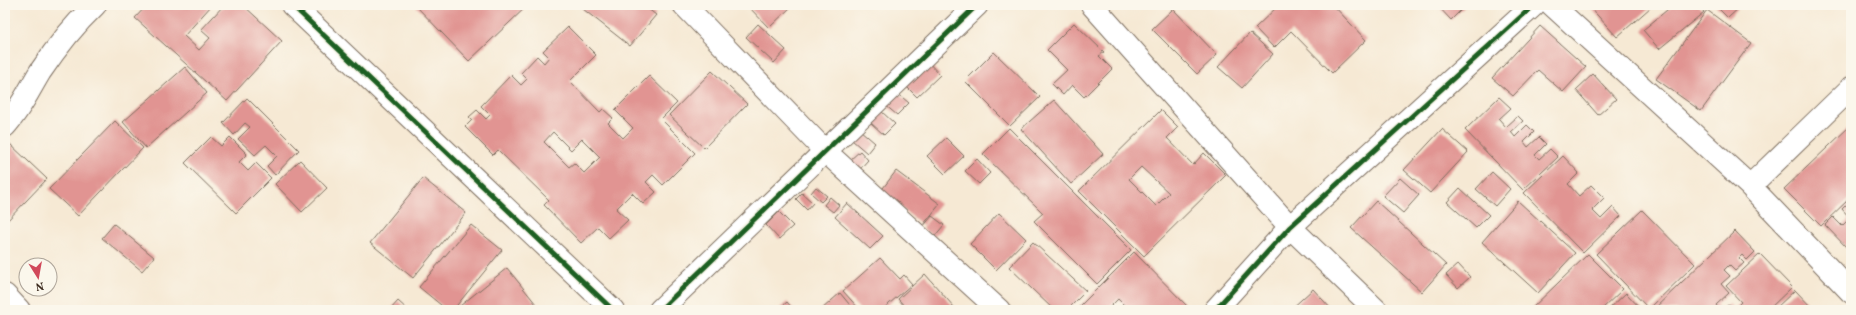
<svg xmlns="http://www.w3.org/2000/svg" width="1856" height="315" viewBox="0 0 1856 315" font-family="Vollkorn,serif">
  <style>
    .building { fill: #e19492; fill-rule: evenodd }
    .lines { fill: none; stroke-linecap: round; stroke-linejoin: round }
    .street-casing { stroke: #7c6d5e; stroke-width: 24 }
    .street { stroke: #fff; stroke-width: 22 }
    .cycleway-casing { stroke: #fbf7ec; stroke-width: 8 }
    .cycleway { stroke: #1b5e20; stroke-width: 5 }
  </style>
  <rect width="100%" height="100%" fill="#fbf7ec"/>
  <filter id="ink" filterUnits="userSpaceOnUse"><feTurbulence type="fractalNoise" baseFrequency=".025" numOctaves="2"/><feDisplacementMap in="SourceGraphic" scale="8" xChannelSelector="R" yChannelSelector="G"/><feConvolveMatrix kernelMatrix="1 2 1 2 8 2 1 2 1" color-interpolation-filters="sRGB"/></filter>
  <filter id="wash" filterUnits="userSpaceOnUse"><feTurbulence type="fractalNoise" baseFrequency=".012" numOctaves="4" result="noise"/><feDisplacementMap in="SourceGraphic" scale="16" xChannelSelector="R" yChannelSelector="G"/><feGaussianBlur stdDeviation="0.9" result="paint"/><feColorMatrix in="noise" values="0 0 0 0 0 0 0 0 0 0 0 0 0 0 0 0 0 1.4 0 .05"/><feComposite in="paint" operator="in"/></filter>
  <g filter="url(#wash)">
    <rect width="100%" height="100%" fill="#f6e9d4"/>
    <g id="blocks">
      <path class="building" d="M 147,5 L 212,5 L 184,36 L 199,50 L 210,38 L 201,30 L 224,5 L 243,5 L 282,41 L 227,101 L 135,18 Z
        M 415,5 L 528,5 L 469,61 Z
        M 587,5 L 643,5 L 656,15 L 630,46 L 583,9 Z
        M 747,5 L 793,5 L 769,28 Z
        M 1279,5 L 1333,5 L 1366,40 L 1332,73 L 1291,31 L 1274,48 L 1255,28 Z
        M 1437,5 L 1466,5 L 1451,20 Z
        M 1588,5 L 1648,5 L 1651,7 L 1617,37 Z
        M 1673,5 L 1698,5 L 1704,12 L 1659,49 L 1643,30 Z
        M 1715,5 L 1742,5 L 1728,18 Z
        M 1173,9 L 1217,55 L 1197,74 L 1152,29 Z
        M 1707,10 L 1751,43 L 1701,111 L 1656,79 Z
        M 1074,23 L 1104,52 L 1099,56 L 1112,69 L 1084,97 L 1072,85 L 1063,95 L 1052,84 L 1067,70 L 1047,50 Z
        M 758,24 L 786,50 L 774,63 L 746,37 Z
        M 1540,26 L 1586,67 L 1563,92 L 1538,70 L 1513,96 L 1492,78 Z
        M 568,27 L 596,55 L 570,81 L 600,112 L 603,109 L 613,118 L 608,123 L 623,138 L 633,128 L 615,110 L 649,76 L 677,103 L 661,119 L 695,153 L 663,185 L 653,175 L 646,182 L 656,192 L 643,204 L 632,193 L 616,209 L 628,220 L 609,238 L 598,227 L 581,243 L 544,205 L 549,200 L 498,150 L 493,155 L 465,127 L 472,120 L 469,117 L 477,110 L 486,119 L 490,115 L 481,106 L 511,75 L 521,85 L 527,79 L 521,73 L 537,56 L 544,63 L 549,57 L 543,51 ZM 553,132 L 571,150 L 582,139 L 600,157 L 584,173 L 574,163 L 569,167 L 544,142 Z
        M 1250,33 L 1273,54 L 1242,88 L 1218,67 Z
        M 994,52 L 1040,97 L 1010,126 L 965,81 Z
        M 927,61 L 940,75 L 917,97 L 904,84 Z
        M 185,67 L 207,93 L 146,148 L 123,122 Z
        M 712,71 L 747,104 L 704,148 L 669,115 Z
        M 1593,74 L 1616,99 L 1598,115 L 1576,90 Z
        M 896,92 L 909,103 L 897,115 L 884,104 Z
        M 1499,97 L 1511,108 L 1499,119 L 1506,127 L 1518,116 L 1523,121 L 1511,132 L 1515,137 L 1527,125 L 1534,132 L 1524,142 L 1528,147 L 1539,137 L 1546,144 L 1535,155 L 1539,159 L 1550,149 L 1558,157 L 1523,190 L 1465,130 Z
        M 247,98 L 299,150 L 275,175 L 267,166 L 277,156 L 266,145 L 255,155 L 238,139 L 250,127 L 245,123 L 234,135 L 223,123 Z
        M 1054,100 L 1103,154 L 1071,184 L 1021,129 Z
        M 1161,110 L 1178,127 L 1167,138 L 1193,165 L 1204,153 L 1226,175 L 1144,256 L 1079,191 ZM 1141,167 L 1169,193 L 1156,206 L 1129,179 Z
        M 881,111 L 895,124 L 884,135 L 870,122 Z
        M 115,121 L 143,148 L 78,216 L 49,189 Z
        M 1851,125 L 1851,197 L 1821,226 L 1784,189 Z
        M 1009,128 L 1131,250 L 1097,284 L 1034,221 L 1043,213 L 983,154 Z
        M 1442,129 L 1468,152 L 1430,193 L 1404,170 Z
        M 860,130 L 875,143 L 867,153 L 852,140 Z
        M 211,137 L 221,146 L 230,137 L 247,154 L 239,162 L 248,171 L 256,163 L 271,178 L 236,213 L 185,163 Z
        M 946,138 L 964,156 L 945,174 L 927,156 Z
        M 9,143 L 47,179 L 5,223 L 5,148 Z
        M 860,151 L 868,160 L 859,170 L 850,160 Z
        M 1563,156 L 1579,173 L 1568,184 L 1579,196 L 1591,185 L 1604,198 L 1592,210 L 1601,219 L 1613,207 L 1621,216 L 1583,253 L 1524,193 Z
        M 977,159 L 990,173 L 979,184 L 965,171 Z
        M 300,160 L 327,188 L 302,212 L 275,184 Z
        M 896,171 L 940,204 L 923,225 L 880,192 Z
        M 1492,172 L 1510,189 L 1495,206 L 1476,189 Z
        M 423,178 L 466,213 L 413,278 L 370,243 Z
        M 1400,178 L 1419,195 L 1403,213 L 1383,196 Z
        M 816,187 L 827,196 L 821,202 L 811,193 Z
        M 1460,188 L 1489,215 L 1476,228 L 1447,202 Z
        M 802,193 L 813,203 L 807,210 L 796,199 Z
        M 830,197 L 839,205 L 833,212 L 824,205 Z
        M 1851,200 L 1851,244 L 1847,248 L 1825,225 L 1833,217 L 1842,226 L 1850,218 L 1842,209 Z
        M 1376,201 L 1446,265 L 1422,292 L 1351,228 Z
        M 1518,201 L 1575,253 L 1538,293 L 1482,242 Z
        M 847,203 L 883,236 L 870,249 L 835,217 Z
        M 1642,210 L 1695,264 L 1649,309 L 1596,254 Z
        M 779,212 L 793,226 L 779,239 L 766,225 Z
        M 999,213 L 1026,239 L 996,270 L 970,244 Z
        M 932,216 L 944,225 L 934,237 L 922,228 Z
        M 114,224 L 154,257 L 142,271 L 102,238 Z
        M 471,225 L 502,250 L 453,310 L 447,310 L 419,287 Z
        M 1735,231 L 1755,252 L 1747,260 L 1742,255 L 1739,258 L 1744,263 L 1735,271 L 1729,265 L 1724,270 L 1730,276 L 1721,284 L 1729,293 L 1716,305 L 1720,310 L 1653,310 Z
        M 1033,242 L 1086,291 L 1067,310 L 1054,310 L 1009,267 Z
        M 1134,252 L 1191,310 L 1129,310 L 1118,299 L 1107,310 L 1076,310 Z
        M 1588,254 L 1623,289 L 1601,310 L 1530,310 Z
        M 1760,254 L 1792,287 L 1768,310 L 1722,310 L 1729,304 L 1734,309 L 1741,302 L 1726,286 Z
        M 880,258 L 900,279 L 904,275 L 912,284 L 882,310 L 860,310 L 843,291 Z
        M 1458,264 L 1470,277 L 1458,288 L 1446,275 Z
        M 507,268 L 536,304 L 529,310 L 455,310 Z
        M 925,274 L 954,307 L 950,310 L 908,310 L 898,299 Z
        M 1313,289 L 1332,310 L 1290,310 Z
        M 1795,290 L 1814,310 L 1774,310 Z
        M 840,293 L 854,310 L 821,310 Z
        M 1626,293 L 1642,310 L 1608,310 Z
        M 398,301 L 408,310 L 390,310 Z
        M 787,302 L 794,310 L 778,310 Z"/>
    </g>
  </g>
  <g filter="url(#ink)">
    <use href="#blocks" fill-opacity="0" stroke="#7c6d5e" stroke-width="1"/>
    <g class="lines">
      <g class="street-casing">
        <path id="street" d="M 292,5 L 613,310
          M 684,5 L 825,151 L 999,310
          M 1092,5 L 1290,227 L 1376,310
          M 1552,5 L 1750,186 L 1851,292
          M 5,126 C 20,110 29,90 40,72 C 56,48 74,25 95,5
          M 1750,186 L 1851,88
          M 5,295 L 19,310
          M 660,310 L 977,5
          M 1215,310 L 1290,227 L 1534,5"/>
      </g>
      <use href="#street" class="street"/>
      <g class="cycleway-casing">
        <path id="cycleway" d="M 292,5 L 613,310
          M 660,310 L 977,5
          M 1215,310 L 1290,227 L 1534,5"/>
      </g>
      <use href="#cycleway" class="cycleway"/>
    </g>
  </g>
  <rect width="1856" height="315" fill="none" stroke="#fbf7ec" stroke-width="20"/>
  <g transform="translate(38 277) rotate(169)"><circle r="19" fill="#fbf7ec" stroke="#aea59a"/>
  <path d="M0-3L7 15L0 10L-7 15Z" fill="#d1495b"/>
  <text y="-6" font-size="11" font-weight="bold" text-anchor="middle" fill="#3b2a1e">N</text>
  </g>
</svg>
